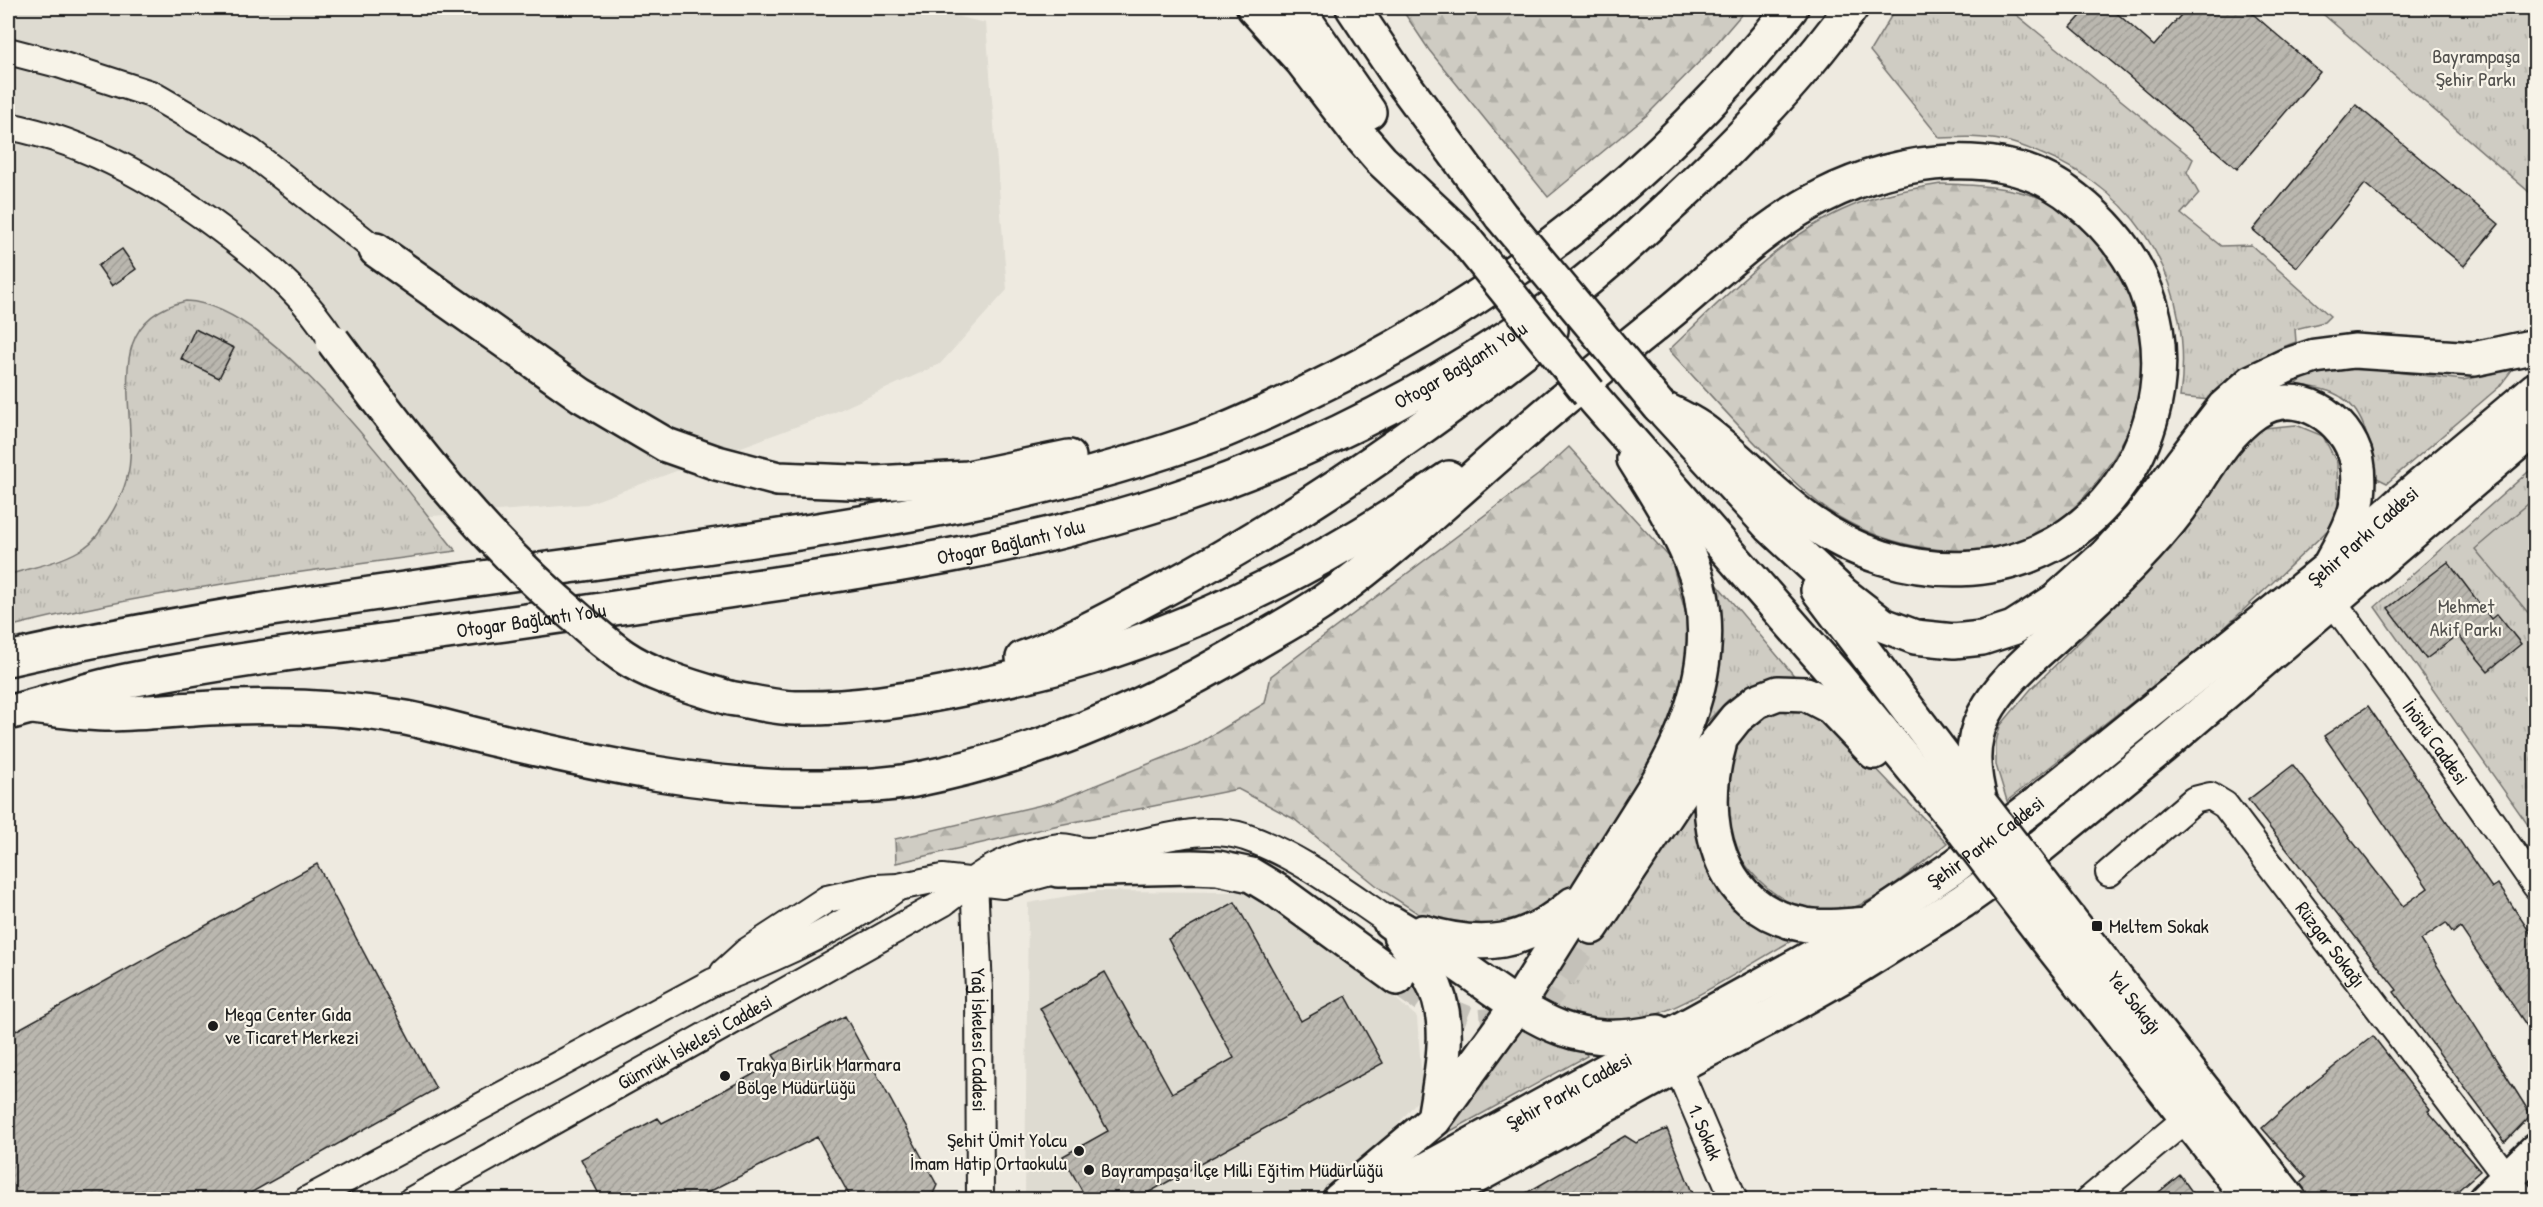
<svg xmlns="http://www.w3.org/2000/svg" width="2543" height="1207" viewBox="0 0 2543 1207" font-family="'Patrick Hand',sans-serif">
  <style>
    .built { fill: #dedbd1 }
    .grass { fill: url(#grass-tufts); stroke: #767470; stroke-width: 1.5 }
    .forest { fill: url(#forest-firs); stroke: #767470; stroke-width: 1.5 }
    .garden { fill: #cfccc3; stroke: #767470; stroke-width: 1.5 }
    .building { fill: url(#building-hatch); stroke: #1c1c1c; stroke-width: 1.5 }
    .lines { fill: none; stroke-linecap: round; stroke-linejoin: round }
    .primary-tunnel { stroke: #c4c1b9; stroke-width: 33; stroke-dasharray: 33 16; stroke-linecap: butt }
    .minor-casing { stroke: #1c1c1c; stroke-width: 30 }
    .secondary-casing { stroke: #1c1c1c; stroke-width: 38 }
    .primary-casing { stroke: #1c1c1c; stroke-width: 38 }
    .trunk-casing { stroke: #1c1c1c; stroke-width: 38 }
    .minor { stroke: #f7f3e8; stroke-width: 26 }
    .secondary { stroke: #f7f3e8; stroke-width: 33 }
    .primary { stroke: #f7f3e8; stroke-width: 33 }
    .trunk { stroke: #f7f3e8; stroke-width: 33 }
    .primary-bridge-casing { stroke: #1c1c1c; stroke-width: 38; stroke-linecap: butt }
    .trunk-bridge-casing { stroke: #1c1c1c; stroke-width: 38; stroke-linecap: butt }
    .primary-bridge { stroke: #f7f3e8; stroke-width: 33 }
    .trunk-bridge { stroke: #f7f3e8; stroke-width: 33 }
    .poi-dot { fill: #1c1c1c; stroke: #f7f3e8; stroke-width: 2 }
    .labels { text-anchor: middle; stroke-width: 4.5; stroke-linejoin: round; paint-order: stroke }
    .park-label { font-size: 20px; fill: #52514e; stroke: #f7f3e8 }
    .street-label { font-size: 20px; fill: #1c1c1c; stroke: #f7f3e8 }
    .poi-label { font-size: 20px; fill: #1c1c1c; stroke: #f7f3e8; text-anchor: start }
  </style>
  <defs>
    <pattern id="grass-tufts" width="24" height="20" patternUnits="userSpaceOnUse" patternTransform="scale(1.5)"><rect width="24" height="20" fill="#cfccc3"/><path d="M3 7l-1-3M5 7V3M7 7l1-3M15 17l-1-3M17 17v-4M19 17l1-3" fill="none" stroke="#b1afa7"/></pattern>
    <pattern id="forest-firs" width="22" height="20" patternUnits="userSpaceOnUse" patternTransform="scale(1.5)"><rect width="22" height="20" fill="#cfccc3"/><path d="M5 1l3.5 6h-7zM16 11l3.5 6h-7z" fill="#b1afa7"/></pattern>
    <pattern id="building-hatch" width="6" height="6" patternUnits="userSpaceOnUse" patternTransform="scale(1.5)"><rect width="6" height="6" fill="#bab7af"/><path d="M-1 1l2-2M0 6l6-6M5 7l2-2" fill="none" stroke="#9f9d96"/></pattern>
  </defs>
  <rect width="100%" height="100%" fill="#eeeae0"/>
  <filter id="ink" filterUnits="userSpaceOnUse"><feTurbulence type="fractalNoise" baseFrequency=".0167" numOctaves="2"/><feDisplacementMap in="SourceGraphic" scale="12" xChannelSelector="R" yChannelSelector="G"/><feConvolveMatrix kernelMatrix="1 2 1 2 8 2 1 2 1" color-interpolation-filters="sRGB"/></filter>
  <g filter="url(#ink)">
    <path class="built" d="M 8,8 L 920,8 L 986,23 L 1007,290 L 940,364 L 833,413 L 587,504 L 328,524 L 66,556 L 8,575 Z
      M 1097,891 L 1244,892 L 1362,970 L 1417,1017 L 1423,1094 L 1385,1140 L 1311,1199 L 1025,1200 L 1028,903 Z"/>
    <path class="grass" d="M 1896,8 L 2008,8 L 2193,159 L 2187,172 L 2199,194 L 2181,214 L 2221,246 L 2251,245 L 2330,316 L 2324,322 L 2295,329 L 2296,342 C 2261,354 2238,375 2210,400 L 2180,397 C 2195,290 2143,194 2042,154 C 2030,149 2017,143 2004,141 C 1982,136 1961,137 1940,138 L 1870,51 Z
      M 2316,8 L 2535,8 L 2535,197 Z
      M 186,301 C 275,305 401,484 456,551 C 306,571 154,590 8,627 L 8,575 C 32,567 64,562 85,547 C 96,540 101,529 108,519 C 120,500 129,481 130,459 C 134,397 103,320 186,301 Z
      M 2352,367 L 2463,380 L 2512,370 L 2499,387 L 2387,483 L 2373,476 C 2371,450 2367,413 2341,397 C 2329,389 2311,387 2296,384 L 2308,376 Z
      M 2296,425 L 2323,436 L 2337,463 L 2338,509 L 2329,529 L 2216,636 L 2007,801 L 1996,765 L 1996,742 L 2000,726 L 2031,689 L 2091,630 L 2164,553 L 2238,449 L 2264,428 Z
      M 2535,466 L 2535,835 L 2375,607 Z
      M 1715,582 L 1797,679 L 1761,685 L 1728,700 L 1703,726 L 1714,669 Z
      M 1785,707 L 1830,720 L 1947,843 C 1916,867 1871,910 1831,913 C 1793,915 1745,878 1734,842 C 1725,816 1727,748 1746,727 C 1758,715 1769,710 1785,707 Z
      M 1693,802 L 1701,838 L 1723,892 L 1760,926 L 1793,940 C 1749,964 1671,1019 1623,1023 C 1591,1025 1562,1011 1534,1000 L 1582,925 Z
      M 1518,1027 L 1584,1050 L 1587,1056 L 1427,1144 Z"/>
    <path class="forest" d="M 1401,8 L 1747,8 L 1709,52 L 1647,115 L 1548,197 L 1429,50 Z
      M 1941,184 C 1975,185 2013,186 2045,200 C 2076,214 2097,237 2114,265 C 2141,310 2150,373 2132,423 C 2130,431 2124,438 2121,445 C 2099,484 2067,524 2022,540 C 1961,561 1892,549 1837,516 C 1815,503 1797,484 1778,466 C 1740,429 1705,389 1669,350 C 1725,298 1779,236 1852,206 C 1880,194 1911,189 1941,184 Z
      M 1569,447 L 1671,559 L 1688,622 L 1688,656 L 1670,724 L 1645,772 L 1575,883 L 1538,914 L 1496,928 L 1463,931 L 1422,916 L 1382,890 L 1294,819 L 1238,789 L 1059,825 L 896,863 L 895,839 L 1054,802 L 1198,744 L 1265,703 L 1271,676 L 1538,475 Z"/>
    <path class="garden" d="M 2535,498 L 2535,621 L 2475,549 Z"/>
    <path class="building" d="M 2088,8 L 2111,8 L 2154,46 L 2187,8 L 2246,8 L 2320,72 L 2237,169 L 2071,27 Z
      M 2356,105 L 2499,224 L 2464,266 L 2365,184 L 2297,267 L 2253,230 Z
      M 122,249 L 136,269 L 112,286 L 98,266 Z
      M 195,329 L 234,348 L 219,378 L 181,359 Z
      M 2448,562 L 2491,619 L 2497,614 L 2521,644 L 2488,671 L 2458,635 L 2426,659 L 2388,608 Z
      M 2368,706 L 2492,888 L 2498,884 L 2535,940 L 2535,1038 L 2460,927 L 2453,933 L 2446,923 L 2421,940 L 2531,1115 L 2505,1142 L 2394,992 L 2397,990 L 2248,800 L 2293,765 L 2403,906 L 2428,888 L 2324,736 Z
      M 317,864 L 436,1089 L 238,1200 L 8,1200 L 8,1035 Z
      M 1235,902 L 1301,1021 L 1346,996 L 1383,1063 L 1135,1200 L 1087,1200 L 1063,1156 L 1108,1131 L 1040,1008 L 1105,972 L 1172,1093 L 1234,1058 L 1168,939 Z
      M 845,1016 L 937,1185 L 933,1194 L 924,1200 L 852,1200 L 817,1137 L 693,1200 L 602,1200 L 581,1159 L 658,1118 L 662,1123 L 701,1103 L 777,1061 L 773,1055 Z
      M 2373,1036 L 2430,1110 L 2428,1111 L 2480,1171 L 2447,1200 L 2308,1200 L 2300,1183 L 2306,1178 L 2262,1128 L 2306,1089 Z
      M 1667,1129 L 1695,1200 L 1514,1200 L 1625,1136 L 1636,1143 Z
      M 2180,1175 L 2198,1200 L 2149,1200 Z"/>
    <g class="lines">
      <path class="primary-tunnel" d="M 1397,978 L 1454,1017 L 1476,1026 L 1498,1024 L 1531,1010 L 1548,992 L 1592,927"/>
      <g class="minor-casing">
        <g id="minor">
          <path d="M 8,51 L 58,64 L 151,94 L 251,152 L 376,250"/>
          <path d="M 8,126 C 92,142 168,188 235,240 C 275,271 306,298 333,341"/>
          <path id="s1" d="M 2333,602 L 2428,731 L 2536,886"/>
          <path id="s2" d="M 2109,873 L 2194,800 L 2210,796 L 2225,805 L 2524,1200"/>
          <path id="s3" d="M 974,881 L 979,989 L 980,1200"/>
          <path d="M 724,972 L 746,952 L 827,899 L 876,888 L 898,887 L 942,878 L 1003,885 L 1058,870 L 1073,860"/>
          <path id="s4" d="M 1677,1066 L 1734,1200"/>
          <path d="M 307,1200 L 713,982 C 777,958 843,928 898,887"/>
          <path id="s5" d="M 412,1200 L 943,903 C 962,889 982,872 1003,863 C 1019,855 1043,849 1060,847 C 1069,847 1078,851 1087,851 C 1139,849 1193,821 1245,837 C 1298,855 1344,891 1390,922"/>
          <path d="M 2089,1200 L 2186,1119"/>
        </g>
      </g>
      <g class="secondary-casing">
        <g id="secondary">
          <path d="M 1390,922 C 1418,938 1445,955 1472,974 C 1537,1020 1574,1050 1658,1032"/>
          <path d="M 1423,932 C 1482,950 1525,945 1573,904"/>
          <path d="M 1400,935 C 1409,949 1422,962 1430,977 C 1454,1019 1442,1069 1435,1113"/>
          <path d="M 1339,1200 L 1434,1120 L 1516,1007 L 1657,783 C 1697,717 1722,634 1690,559 C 1675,524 1654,491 1634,459"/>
          <path id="s6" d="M 1371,1200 L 1847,938 L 1955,866 L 2035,805 L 2328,568 L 2406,498 L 2536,389"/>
          <path d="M 1433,1200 L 1677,1066 L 1767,1019 L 1841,977 L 1963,901 L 2041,846 L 2163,746 L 2536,427"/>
          <path d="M 2485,1200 L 2536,1150"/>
        </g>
      </g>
      <g class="primary-casing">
        <g id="primary">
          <path d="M 1589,393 L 1834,673 L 1956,821"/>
          <path d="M 1666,413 L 1770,526 L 1843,594 L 1883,625 L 1915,637 L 1954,641 L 1982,638 L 2013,628 L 2055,601 L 2106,555 L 2139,519 L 2224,407 L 2252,382 L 2288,365 L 2315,356 L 2354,351 L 2474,359 L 2536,346"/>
          <path d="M 1818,590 L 1977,800"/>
          <path d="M 1719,746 C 1698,818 1717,908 1801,924 C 1824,929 1847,925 1870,924"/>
          <path d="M 1981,804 C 1973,774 1969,744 1984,715 C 2003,679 2034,656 2063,629 C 2101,595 2150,548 2180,508 C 2203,476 2223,434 2256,412 C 2296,385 2347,417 2357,461 C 2359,471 2359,487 2358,497 C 2355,523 2340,545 2328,568"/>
          <path d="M 1058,870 L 1192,867 L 1218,868 L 1251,875 L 1279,892 L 1397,978"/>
          <path id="s7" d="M 2070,920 L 2290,1200"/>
          <path d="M 1592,927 L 1705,757 L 1736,718 L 1757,701 L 1778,693 L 1806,694 L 1831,707 L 1874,752"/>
          <path d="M 2051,945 L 2251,1200"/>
        </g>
      </g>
      <g class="trunk-casing">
        <g id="trunk">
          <path d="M 1254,8 L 1302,61 L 1355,130 L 1381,160 L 1464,238"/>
          <path d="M 1297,8 L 1369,112"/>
          <path d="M 1353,8 L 1401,80 L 1501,216"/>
          <path d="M 376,250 L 581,395 L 666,445 L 717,463 L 778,479 L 876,483 L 968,478 L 1069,457"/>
          <path d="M 1023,658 C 1070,641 1114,616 1158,593 C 1297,519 1427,428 1551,330"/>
          <path d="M 8,659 C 228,609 453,583 677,551 C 858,525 1041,498 1213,435 C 1247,422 1279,406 1312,390 C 1498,301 1664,171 1791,8"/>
          <path d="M 729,698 C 751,701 774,708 796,708 C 853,709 907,700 962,689 C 1005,680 1049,671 1090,658 C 1219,618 1339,554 1449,478"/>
          <path d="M 32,707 C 58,710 84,714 110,714 C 151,713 193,708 235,707 C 291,705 350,708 406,718 C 436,724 467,733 497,740 C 604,765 711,789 821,787 C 852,786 884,786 914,780 C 1037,756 1153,705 1260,640 C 1282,627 1306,614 1327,599 C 1407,541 1477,472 1553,408 C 1593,374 1634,342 1674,309 C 1721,269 1767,224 1823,196 C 1898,158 2006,142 2075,199 C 2117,232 2147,275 2156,328 C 2166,391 2148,453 2106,502 C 2028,590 1899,586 1808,520 C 1770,493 1739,457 1701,429 C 1688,420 1674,414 1660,407"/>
          <path id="s8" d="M 8,713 C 51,702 92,687 136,679 C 253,656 372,643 490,626 C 578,614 666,600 754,587 C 895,567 1038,544 1174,499 C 1307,455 1433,390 1548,310 C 1592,279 1632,241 1672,204 C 1737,144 1799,80 1851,8"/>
        </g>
      </g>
      <use href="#minor" class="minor"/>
      <use href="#secondary" class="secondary"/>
      <use href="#primary" class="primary"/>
      <use href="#trunk" class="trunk"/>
      <g class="primary-bridge-casing">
        <path id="primary-bridge" d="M 1981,804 L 2070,920
          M 1956,821 L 2051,945"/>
      </g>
      <g class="trunk-bridge-casing">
        <path id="trunk-bridge" d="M 1501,216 L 1660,407
          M 1464,238 L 1589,393
          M 333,341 C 408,441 482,539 577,618 C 592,631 607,645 623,656 C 654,677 694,687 729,698"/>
      </g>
      <use href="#primary-bridge" class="primary-bridge"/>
      <use href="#trunk-bridge" class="trunk-bridge"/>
    </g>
  </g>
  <g class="poi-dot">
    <rect x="2091" y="920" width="12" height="12" rx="3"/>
    <circle cx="213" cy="1026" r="6"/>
    <circle cx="725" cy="1076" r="6"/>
    <circle cx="1079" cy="1151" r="6"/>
    <circle cx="1089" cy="1170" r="6"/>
  </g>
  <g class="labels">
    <g class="park-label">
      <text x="2476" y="63">Bayrampaşa<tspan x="2476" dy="23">Şehir Parkı</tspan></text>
      <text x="2466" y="613">Mehmet<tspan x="2466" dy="23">Akif Parkı</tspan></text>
    </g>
    <g class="street-label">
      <text dy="7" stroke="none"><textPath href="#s8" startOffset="1504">Otogar Bağlantı Yolu</textPath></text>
      <text dy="7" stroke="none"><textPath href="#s6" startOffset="1198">Şehir Parkı Caddesi</textPath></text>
      <text dy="7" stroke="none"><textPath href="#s8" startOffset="1018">Otogar Bağlantı Yolu</textPath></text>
      <text dy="7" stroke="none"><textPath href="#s8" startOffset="532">Otogar Bağlantı Yolu</textPath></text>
      <text dy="7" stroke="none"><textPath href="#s1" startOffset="174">İnönü Caddesi</textPath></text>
      <text dy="7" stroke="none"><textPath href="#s6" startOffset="712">Şehir Parkı Caddesi</textPath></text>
      <text dy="7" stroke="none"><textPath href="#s2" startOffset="321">Rüzgar Sokağı</textPath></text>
      <text dy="7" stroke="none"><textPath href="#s7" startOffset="105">Yel Sokağı</textPath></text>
      <text dy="7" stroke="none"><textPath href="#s3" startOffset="159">Yağ İskelesi Caddesi</textPath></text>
      <text dy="7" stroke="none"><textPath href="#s5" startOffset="324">Gümrük İskelesi Caddesi</textPath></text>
      <text dy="7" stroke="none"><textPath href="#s6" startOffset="226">Şehir Parkı Caddesi</textPath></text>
      <text dy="7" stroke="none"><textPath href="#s4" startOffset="72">1. Sokak</textPath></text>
    </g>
    <g class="poi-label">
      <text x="2109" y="933">Meltem Sokak</text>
      <text x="225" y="1021">Mega Center Gıda<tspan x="225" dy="23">ve Ticaret Merkezi</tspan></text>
      <text x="737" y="1071">Trakya Birlik Marmara<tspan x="737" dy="23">Bölge Müdürlüğü</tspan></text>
      <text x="1067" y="1147" text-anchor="end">Şehit Ümit Yolcu<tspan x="1067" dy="23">İmam Hatip Ortaokulu</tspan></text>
      <text x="1101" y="1177">Bayrampaşa İlçe Milli Eğitim Müdürlüğü</text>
    </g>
  </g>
  <rect width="2543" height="1207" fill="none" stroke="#f7f3e8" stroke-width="30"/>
  <rect x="15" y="15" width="2513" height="1177" fill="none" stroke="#1c1c1c" stroke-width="2" filter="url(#ink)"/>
</svg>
